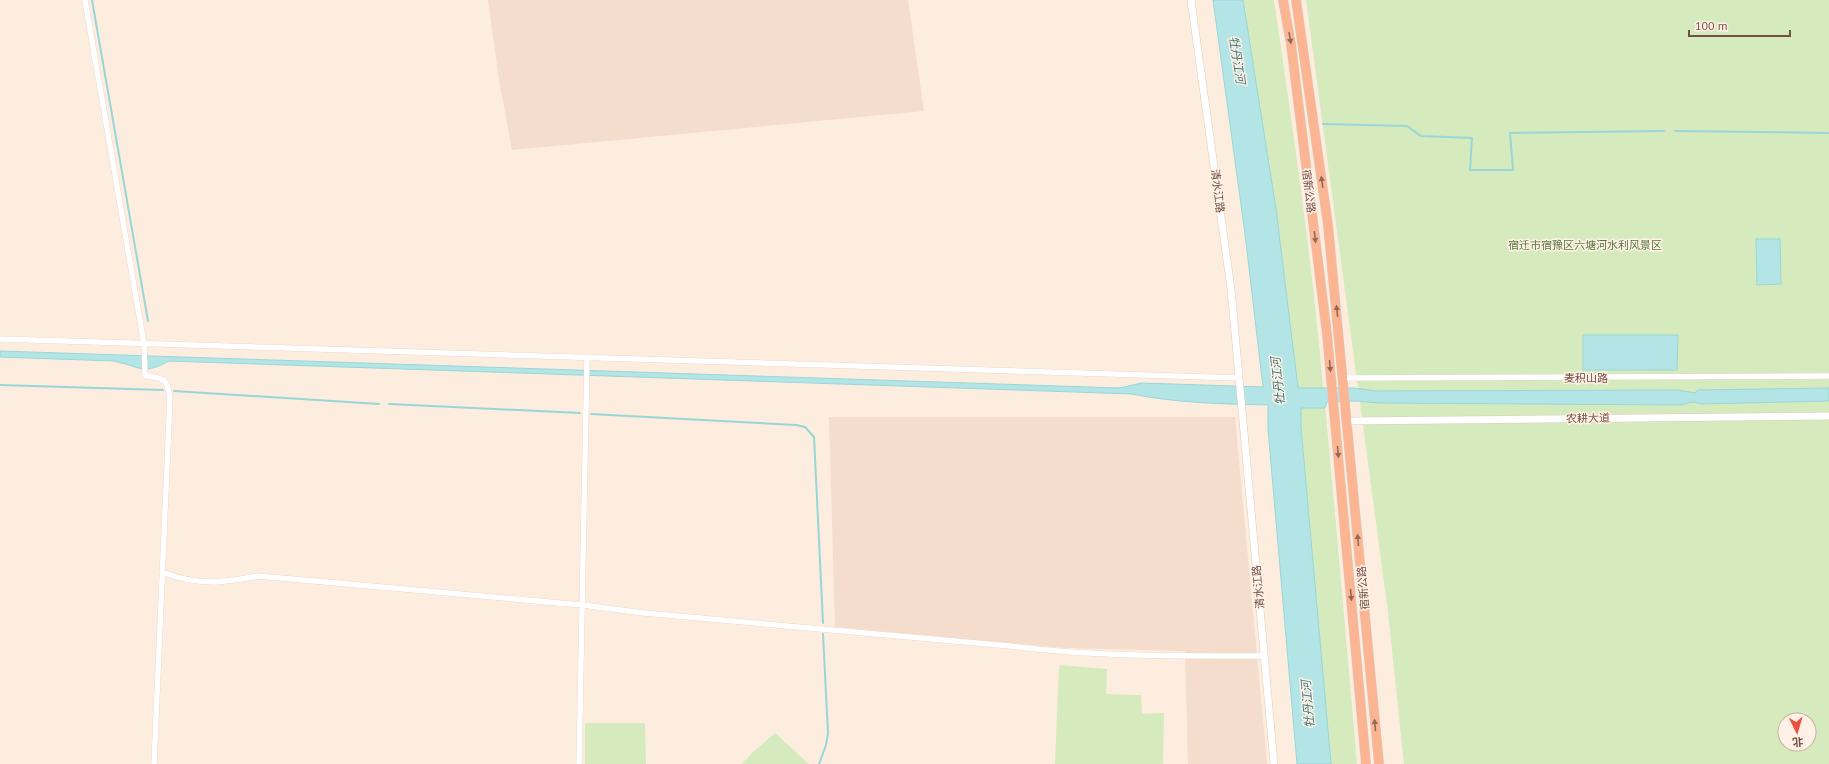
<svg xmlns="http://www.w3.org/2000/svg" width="1829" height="764" viewBox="0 0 1829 764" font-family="'PT Sans','Noto Sans SC',sans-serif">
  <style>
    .residential { fill: #f4ddcc }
    .green { fill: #d5eabd; fill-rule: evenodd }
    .water { fill: #b3e5e6; stroke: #99d6d8 }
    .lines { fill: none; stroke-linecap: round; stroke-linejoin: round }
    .stream { stroke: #99d6d8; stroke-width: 2 }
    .minor-casing { stroke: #e2cabd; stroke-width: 6 }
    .tertiary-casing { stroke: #e2cabd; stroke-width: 8 }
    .trunk-casing { stroke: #d8cecb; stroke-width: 10 }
    .minor { stroke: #fff; stroke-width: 5.5 }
    .tertiary { stroke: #fff; stroke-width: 7 }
    .trunk { stroke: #fcb593; stroke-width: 9 }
    .oneway { fill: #956959 }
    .labels { text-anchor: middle; stroke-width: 3; stroke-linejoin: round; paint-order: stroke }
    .street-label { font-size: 11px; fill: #735046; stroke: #fff1e5 }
    .park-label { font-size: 11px; fill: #56793e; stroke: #fff1e5 }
    .water-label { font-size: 12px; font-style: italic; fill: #3a7679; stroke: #fff1e5 }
  </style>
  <rect width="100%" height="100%" fill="#fdedde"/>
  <path class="residential" d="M 488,0 L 908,0 L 924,111 L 512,150 L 499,80 Z
    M 829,417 L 1235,417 L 1267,764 L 1188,764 L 1185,651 L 1065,648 L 835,627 Z"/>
  <path class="green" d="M 1243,0 L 1274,0 C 1288,95 1302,191 1313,287 C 1330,446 1343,605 1357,764 L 1331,764 L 1301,427 C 1300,389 1292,350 1288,313 C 1275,208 1259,104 1243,0 Z
    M 1306,0 L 1829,0 L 1829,764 L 1404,764 L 1388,612 ZM 1785,720 L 1809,720 L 1809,744 L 1785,744 Z
    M 1059,665 L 1107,669 L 1106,694 L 1141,695 L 1142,714 L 1164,713 L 1163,764 L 1055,764 Z
    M 585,723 L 645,723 L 646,764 L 585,764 Z
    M 775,733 L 809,764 L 742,764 L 752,753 Z"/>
  <path class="water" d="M 1213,0 L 1243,0 L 1276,209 L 1298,388 L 1354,388 L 1376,391 L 1677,390 L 1695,393 L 1698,390 L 1829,388 L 1829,401 L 1701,404 C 1694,401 1689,402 1683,405 L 1379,403 L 1356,401 L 1327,402 L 1325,408 L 1301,408 L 1301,427 L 1331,764 L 1297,764 L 1268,429 L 1268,405 C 1223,404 1176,403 1132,394 L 169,361 C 141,376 140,366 113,361 L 0,357 L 0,351 L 1119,388 L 1142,383 L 1263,387 L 1245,234 Z
    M 1756,239 L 1780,239 L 1781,284 L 1757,285 Z
    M 1583,335 L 1678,335 L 1677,370 L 1583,370 Z"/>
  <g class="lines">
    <path class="stream" d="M 92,0 L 148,321
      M 1323,124 L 1407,126 L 1421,136 L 1472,138 L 1470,170 L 1513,170 L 1510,133 L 1664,131
      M 1675,131 L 1829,133
      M 0,385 L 163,390
      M 174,391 L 379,404
      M 389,404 L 580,413
      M 591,414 L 796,425 L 805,427 L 814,437 L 823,623
      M 819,764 L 826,745 L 828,733 L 823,634"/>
    <g class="minor-casing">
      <path id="minor" d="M 85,0 L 144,344 L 145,375 C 164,380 166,376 170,397 L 154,764
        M 0,339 L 1239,378
        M 1343,378 L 1829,376
        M 162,572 C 199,586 220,583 258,576 L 582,605 L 644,613 L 1010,646 C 1094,657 1179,656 1264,656
        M 579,764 L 587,357"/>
    </g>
    <g class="tertiary-casing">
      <path id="tertiary" d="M 1191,0 L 1231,289 L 1274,764
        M 1347,421 L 1829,416"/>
    </g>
    <g class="trunk-casing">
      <path id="trunk" d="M 1283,0 L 1291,44 L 1327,334 L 1366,764
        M 1296,0 L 1328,225 L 1379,764"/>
    </g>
    <use href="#minor" class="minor"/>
    <use href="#tertiary" class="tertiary"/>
    <use href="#trunk" class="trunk"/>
  </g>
  <defs><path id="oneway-solid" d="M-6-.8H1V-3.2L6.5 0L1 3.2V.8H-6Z"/></defs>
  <g class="oneway">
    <use href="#oneway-solid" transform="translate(1290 38) rotate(80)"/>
    <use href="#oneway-solid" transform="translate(1322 182) rotate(-98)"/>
    <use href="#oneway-solid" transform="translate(1315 237) rotate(83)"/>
    <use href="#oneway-solid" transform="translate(1337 311) rotate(-96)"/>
    <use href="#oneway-solid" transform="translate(1330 366) rotate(85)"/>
    <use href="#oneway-solid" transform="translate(1338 452) rotate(85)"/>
    <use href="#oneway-solid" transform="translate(1358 540) rotate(-95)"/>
    <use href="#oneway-solid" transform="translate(1351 595) rotate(85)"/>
    <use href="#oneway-solid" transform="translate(1375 725) rotate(-95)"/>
  </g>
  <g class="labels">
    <g class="street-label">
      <text transform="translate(1218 191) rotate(83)" y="4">清水江路</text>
      <text transform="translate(1309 191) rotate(83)" y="4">宿新公路</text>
      <text x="1586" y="382">麦积山路</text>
      <text transform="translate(1588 418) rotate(-1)" y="4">农耕大道</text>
      <text transform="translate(1258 587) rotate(-95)" y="4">清水江路</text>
      <text transform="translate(1363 588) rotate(-95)" y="4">宿新公路</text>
    </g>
    <g class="park-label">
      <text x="1585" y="249">宿迁市宿豫区六塘河水利风景区</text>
    </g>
    <g class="water-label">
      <text transform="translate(1237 60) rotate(81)" y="4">牡丹江河</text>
      <text transform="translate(1278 381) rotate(-96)" y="4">牡丹江河</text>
      <text transform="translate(1308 704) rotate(-95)" y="4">牡丹江河</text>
    </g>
  </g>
  <g transform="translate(1797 732) rotate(175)"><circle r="19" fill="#fff1e5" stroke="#c7b1a5"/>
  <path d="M0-3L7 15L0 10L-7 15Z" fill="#eb503f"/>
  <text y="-6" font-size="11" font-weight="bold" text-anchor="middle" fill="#735046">北</text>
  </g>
  <path d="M1689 30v6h101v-6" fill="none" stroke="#735046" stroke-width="2"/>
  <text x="1695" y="30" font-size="12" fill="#735046" stroke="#fff1e5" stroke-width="3" paint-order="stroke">100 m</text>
</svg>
